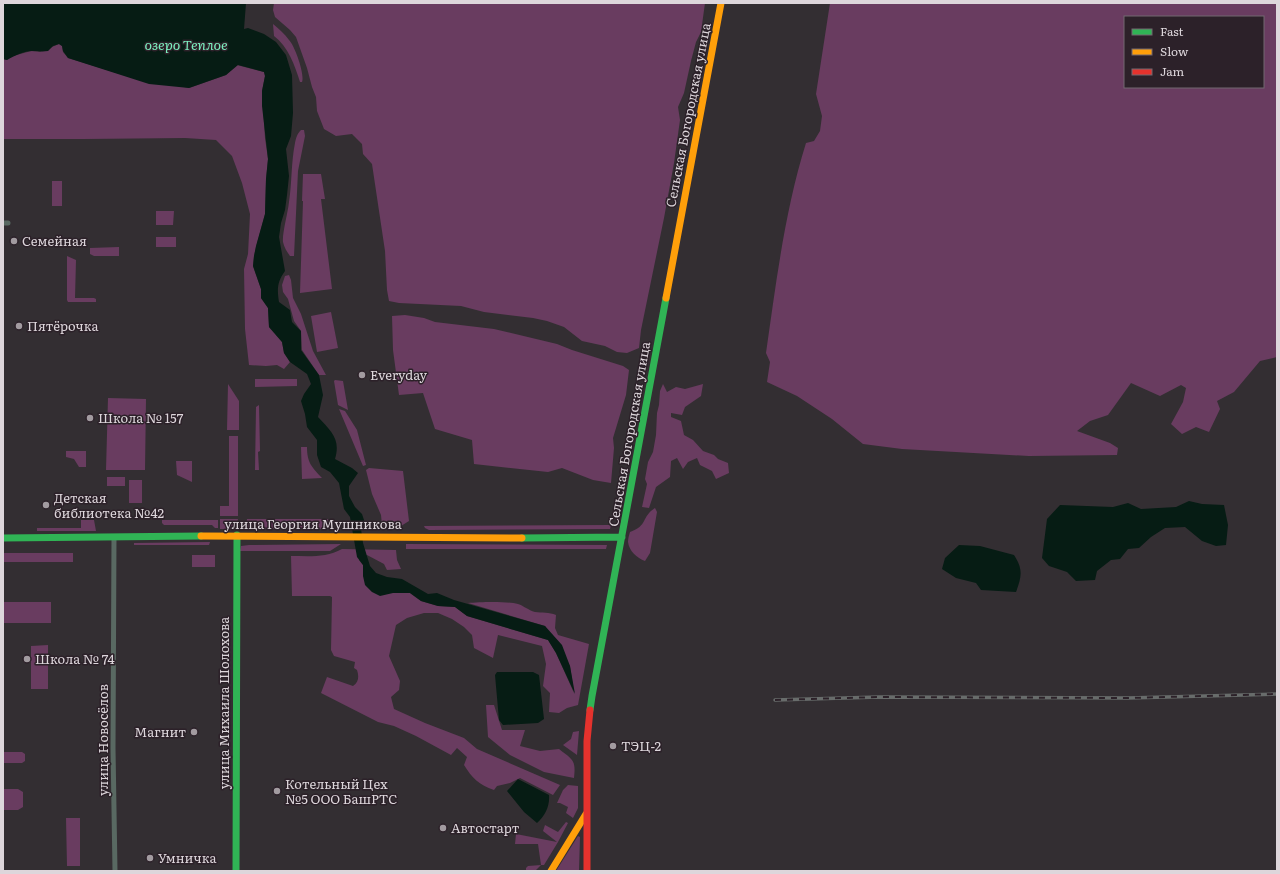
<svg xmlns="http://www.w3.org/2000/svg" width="1280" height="874" viewBox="0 0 1280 874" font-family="Literata,serif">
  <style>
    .green { fill: #693c60; fill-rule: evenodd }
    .water { fill: #061c14 }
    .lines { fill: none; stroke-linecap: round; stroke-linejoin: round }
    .street { stroke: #596962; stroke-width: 5 }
    .fast { stroke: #30b455; stroke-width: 7 }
    .slow { stroke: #ff9f0a; stroke-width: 7 }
    .jam { stroke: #e5322d; stroke-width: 7 }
    .rail-casing { stroke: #686c6b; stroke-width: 3.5 }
    .rail { stroke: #2c2129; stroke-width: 2; stroke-dasharray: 6; stroke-linecap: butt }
    .poi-dot { fill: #a29ba0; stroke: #2c2129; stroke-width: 1.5 }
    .labels { text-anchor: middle; stroke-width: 3; stroke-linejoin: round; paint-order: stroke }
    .street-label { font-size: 13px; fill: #ddd6db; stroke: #2c2129 }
    .poi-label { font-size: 13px; fill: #ddd6db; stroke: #2c2129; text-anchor: start }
    .water-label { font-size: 14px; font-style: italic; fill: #7beebe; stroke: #2c2129 }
  </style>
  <rect width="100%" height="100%" fill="#332e32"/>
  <path class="green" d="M 274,3 L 705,3 L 701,32 L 696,42 L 691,61 L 684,93 L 678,107 L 680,120 L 674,163 L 664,218 L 641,330 L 639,348 L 627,353 L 617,352 L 605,346 L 582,341 L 564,327 L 547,321 L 533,318 L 484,312 L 461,306 L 399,303 L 389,301 L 387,290 L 385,251 L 372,164 L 363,154 L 362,144 L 352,134 L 336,136 L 324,129 L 317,111 L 316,97 L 312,87 L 307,68 L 296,37 L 290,30 L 275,17 L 273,10 Z
    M 830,3 L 1277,3 L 1277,357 L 1260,361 L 1234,392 L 1217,401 L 1220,409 L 1209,432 L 1196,427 L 1182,434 L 1171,424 L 1183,402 L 1186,388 L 1181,385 L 1160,396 L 1131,383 L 1108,415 L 1090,421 L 1077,431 L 1110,443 L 1118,448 L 1117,455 L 1029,456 L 902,449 L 863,444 L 832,419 L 797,396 L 767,382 L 770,362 L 766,353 C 776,283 785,210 806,143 L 814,141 L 820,131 L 822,116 L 816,94 ZM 1125,17 L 1263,17 L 1263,87 L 1125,87 Z
    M 273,24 C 279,29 285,34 289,40 C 295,46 305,75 302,82 L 300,82 C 295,66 288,46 274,36 Z
    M 59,44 L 62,46 L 63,52 L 68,58 L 120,74 L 189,88 L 226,75 L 237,65 L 264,72 L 265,76 L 262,91 L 265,138 L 268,159 L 266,179 L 265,214 L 256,247 L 254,256 L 253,266 L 261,289 L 261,298 L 268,308 L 269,327 L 282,342 L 284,353 L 290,362 L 284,369 L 277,365 L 266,366 L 249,365 L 245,329 L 244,269 L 248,254 L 250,214 L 242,183 L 232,156 L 216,140 L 185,138 L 85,139 L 3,139 L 3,59 L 7,60 L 13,56 L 31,51 L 40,52 Z
    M 301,130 L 304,130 L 305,136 L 298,171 L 294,256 L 290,256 C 287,252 284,247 283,242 C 282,234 288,212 289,202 C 292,183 291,163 295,143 C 296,138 297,134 301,130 Z
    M 303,174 L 321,174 L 325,199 L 321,199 L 332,289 L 300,293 L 303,201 L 302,201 Z
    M 52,181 L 62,181 L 62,206 L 52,206 Z
    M 156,211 L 174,211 L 173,225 L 156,225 Z
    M 156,237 L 176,237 L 176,247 L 156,247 Z
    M 119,247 L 119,256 L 94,256 L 90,254 L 90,248 Z
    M 67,256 L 76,260 L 75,298 L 94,298 L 96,299 L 96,302 L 68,302 L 67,300 Z
    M 289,275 L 291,280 L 293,298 L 301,314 L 313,351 L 326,375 L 319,375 L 302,350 L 301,331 L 294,321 L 288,299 L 283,292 L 282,285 L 285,276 Z
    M 331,312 L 338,348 L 317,352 L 311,316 Z
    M 405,315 L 424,318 L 435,322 L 494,329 L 557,344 L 572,350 L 623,366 L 629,370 L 626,395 L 613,438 L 614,448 L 611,483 L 593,480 L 562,468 L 548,472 L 474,464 L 472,440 L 435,429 L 423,393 L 399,395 L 393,350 L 392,316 Z
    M 255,379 L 297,379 L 297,386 L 255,387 Z
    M 335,380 L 343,381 L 348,410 L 338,405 L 334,381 Z
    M 228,384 L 239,401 L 239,430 L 227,430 Z
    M 663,384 L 667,392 L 676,387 L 685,389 L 703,384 L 701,396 L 685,407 L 682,415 L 671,413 L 671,417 L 681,421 L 684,435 L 693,440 L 703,451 L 714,455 L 718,459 L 728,463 L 729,473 L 716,479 L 712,471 L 700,465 L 697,458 L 688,462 L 683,469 L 677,458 L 671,461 L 670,477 L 656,487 L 649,508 L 642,507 L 647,484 L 645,479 L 648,462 L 653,452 L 656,435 L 657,413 L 659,405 L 660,391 Z
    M 108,398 L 146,399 L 145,470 L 106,470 Z
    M 259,405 L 260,451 L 258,452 L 259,470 L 255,470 L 256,407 Z
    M 339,409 L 345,411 L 357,430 L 366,465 L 363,466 Z
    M 229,436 L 238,436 L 238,516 L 220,516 L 220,506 L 229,506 Z
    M 301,447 L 307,447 C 307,463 312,467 322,478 L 302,479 Z
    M 66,451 L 86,451 L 86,467 L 79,467 L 74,459 L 66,457 Z
    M 176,461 L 192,461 L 192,482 L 177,475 Z
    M 369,468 L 403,471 L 409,521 L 401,526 L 382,525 L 381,515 L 372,494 L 366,470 Z
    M 107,477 L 125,477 L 125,486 L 107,486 Z
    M 129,480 L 142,480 L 142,503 L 129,503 Z
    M 655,508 L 657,512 L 650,553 L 645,561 C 637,558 629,551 628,542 C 628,539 629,535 630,532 C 648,526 641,517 655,508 Z
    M 220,519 L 238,519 L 236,529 L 220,529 Z
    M 247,519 L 328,519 L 328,525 L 324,529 L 249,529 L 246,527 Z
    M 81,520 L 94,520 L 96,531 L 37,531 L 37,528 L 81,528 Z
    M 162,520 L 218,520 L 218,528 L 215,528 L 212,525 L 164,525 L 162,523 Z
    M 611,525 L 610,529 L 429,530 L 425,528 L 424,526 Z
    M 210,542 L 209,545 L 134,545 L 134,543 Z
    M 341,544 L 330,551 L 240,551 L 241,546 L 249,545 Z
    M 406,544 L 607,545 L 606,549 L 406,549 Z
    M 342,549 L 396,550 L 397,560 L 401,569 L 387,570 L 384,564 L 367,555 L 359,560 L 363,565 L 363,576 L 393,593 L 410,593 L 421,601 L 438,606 L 455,607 L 467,616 L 548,640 L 556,653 L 574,693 L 570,666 L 545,626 L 468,603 C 480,602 506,601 518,604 C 524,606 528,610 535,612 C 542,613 549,612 556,615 L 555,628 L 558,635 L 589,644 L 578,705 L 567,708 L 559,713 L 549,712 L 550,693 L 543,686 L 546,664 L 542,646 L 498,635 L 493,658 L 474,648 L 472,635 L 464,627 L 452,619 L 438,613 L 424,613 L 407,618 L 396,625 L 389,656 L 400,681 L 399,690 L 391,697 L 394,709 L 425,723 L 464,738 L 477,749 L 560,785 L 553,795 L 520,778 L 510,783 L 497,786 L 494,790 C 479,785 472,778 464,765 L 467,757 L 457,748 L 451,755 L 416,736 L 394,726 L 378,722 L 321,693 L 327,677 L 353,686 C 359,682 359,676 357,670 L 354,668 L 355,662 L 334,656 L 331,650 L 332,597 L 330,596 L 292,596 L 291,556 C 309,556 326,558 342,549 Z
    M 3,553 L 73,553 L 73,562 L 3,562 Z
    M 192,555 L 215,555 L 215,567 L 192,567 Z
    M 3,602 L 51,602 L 51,623 L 3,623 Z
    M 48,645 L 48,689 L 31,689 L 31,646 Z
    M 486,705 L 494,705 L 502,730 L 525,730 L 520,746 L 540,751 L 559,749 C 573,760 576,760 574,778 L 544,772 L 510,755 L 488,737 Z
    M 579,731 L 577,755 L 563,745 L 571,739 L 573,732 Z
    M 3,752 L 22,752 L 25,754 L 25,761 L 22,763 L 3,763 Z
    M 568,785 L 578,786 L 578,808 L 573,818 L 566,813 L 568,807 L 560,803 L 557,803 L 563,790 Z
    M 3,789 L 18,789 L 23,792 L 23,807 L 18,810 L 3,810 Z
    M 66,818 L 80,818 L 80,866 L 67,866 Z
    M 566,822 L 568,823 L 558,842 L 544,865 L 541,865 L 535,871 L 526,871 L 526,868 L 528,866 L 541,865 L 538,844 L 515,844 L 516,834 L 557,842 L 543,831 L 545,825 L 558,832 Z
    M 578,836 L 580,837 L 579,871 L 556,871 Z"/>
  <path class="water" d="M 3,3 L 246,3 L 244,29 L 248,28 L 264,34 L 276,42 L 286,55 L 292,75 L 293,113 L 291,136 L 286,149 L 289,176 L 287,195 L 285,210 L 281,223 L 279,237 L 285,271 C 277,282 277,289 279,302 L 290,310 L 292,322 L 301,331 L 301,350 L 319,375 L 323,395 L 318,417 C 331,431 341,439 335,459 L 352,468 L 358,473 L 349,486 L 349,496 L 355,507 L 362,514 L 365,523 L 361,529 L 363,543 L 370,566 L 376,573 L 387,577 L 402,579 L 428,594 L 437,593 L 454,600 L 545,626 L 562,645 L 570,666 L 575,694 L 556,653 L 548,640 L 467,616 L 455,607 L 438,606 L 421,601 L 410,593 L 393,593 L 380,596 L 372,592 L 365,585 L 363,576 L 363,565 L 357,557 L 350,517 L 344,509 L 339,483 L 330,472 L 321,467 L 317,455 L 317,440 L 307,427 L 305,414 L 301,401 L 304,394 L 311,384 L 307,374 L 290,362 L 284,353 L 282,342 L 269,327 L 268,308 L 261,298 L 261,289 L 253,266 L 254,256 L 256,246 L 265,214 L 266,179 L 268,159 L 262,106 L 262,91 L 265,76 L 264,72 L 238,65 L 226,75 L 189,88 L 149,84 L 68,58 L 63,51 L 62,46 L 59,44 L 53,46 L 48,51 C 42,52 38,51 32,51 C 25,51 13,56 7,60 L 3,59 Z
    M 1189,501 L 1202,504 L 1224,505 L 1228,525 L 1226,545 L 1216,546 L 1202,541 L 1185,527 L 1165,528 L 1151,537 L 1139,548 L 1128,549 L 1120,559 L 1111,560 L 1097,571 L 1095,580 L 1076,581 L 1067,572 L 1049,566 L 1042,558 L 1047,519 L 1060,505 L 1113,507 L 1128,503 L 1141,509 L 1176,507 Z
    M 959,545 L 980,546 L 1014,555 C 1023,569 1022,576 1016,592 L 981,590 L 976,583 L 956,578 L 942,569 L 945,558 Z
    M 497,672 L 533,672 L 539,675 L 544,719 L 538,723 L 503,725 L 499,720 L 495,675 Z
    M 518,779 L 549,795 C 550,806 545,816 537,823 L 524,812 L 507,791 Z"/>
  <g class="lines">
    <path class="street" d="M 3,223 L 8,223
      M 114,537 L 113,748 L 115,871"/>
    <path class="fast" d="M 3,538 L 201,536
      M 522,538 L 622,537
      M 590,710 L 592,696 L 666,298
      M 236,871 L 237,535"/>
    <path class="slow" d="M 666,298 L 721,3
      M 201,536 L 522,538
      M 551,871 L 586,814"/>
    <path class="jam" d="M 587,871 L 587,741 L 590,710"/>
    <g class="rail-casing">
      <path id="rail" d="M 775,700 L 879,697 L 1128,698 L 1277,694"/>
    </g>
    <use href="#rail" class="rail"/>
  </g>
  <g class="poi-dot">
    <circle cx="14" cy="241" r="4"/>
    <circle cx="19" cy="326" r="4"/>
    <circle cx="362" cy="375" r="4"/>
    <circle cx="90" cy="418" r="4"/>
    <circle cx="46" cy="505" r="4"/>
    <circle cx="27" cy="659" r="4"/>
    <circle cx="194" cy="732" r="4"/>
    <circle cx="613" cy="746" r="4"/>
    <circle cx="277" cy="791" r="4"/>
    <circle cx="443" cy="828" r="4"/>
    <circle cx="150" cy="858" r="4"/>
  </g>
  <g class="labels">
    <g class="street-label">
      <text transform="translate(688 115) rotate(-79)" y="5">Сельская Богородская улица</text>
      <text transform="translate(629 434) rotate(-80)" y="5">Сельская Богородская улица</text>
      <text x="313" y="529">улица Георгия Мушникова</text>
      <text transform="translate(224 703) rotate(-90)" y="5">улица Михаила Шолохова</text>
      <text transform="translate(103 740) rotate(-90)" y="5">улица Новосёлов</text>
    </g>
    <g class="poi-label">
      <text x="22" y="246">Семейная</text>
      <text x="27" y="331">Пятёрочка</text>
      <text x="370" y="380">Everyday</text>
      <text x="98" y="423">Школа № 157</text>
      <text x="54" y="503">Детская<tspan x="54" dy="15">библиотека №42</tspan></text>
      <text x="35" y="664">Школа № 74</text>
      <text x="186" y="737" text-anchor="end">Магнит</text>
      <text x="621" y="751">ТЭЦ-2</text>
      <text x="285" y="789">Котельный Цех<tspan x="285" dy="15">№5 ООО БашРТС</tspan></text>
      <text x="451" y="833">Автостарт</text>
      <text x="158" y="863">Умничка</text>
    </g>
    <g class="water-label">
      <text x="186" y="50">озеро Теплое</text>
    </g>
  </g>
  <rect width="1280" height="874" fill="none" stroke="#ddd6db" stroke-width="8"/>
  <rect x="1124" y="16" width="140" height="72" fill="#2c2129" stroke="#736970"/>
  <rect x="1132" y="29" width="20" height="6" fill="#30b455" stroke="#736970"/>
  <text x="1160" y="36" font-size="12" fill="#ddd6db">Fast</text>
  <rect x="1132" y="49" width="20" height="6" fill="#ff9f0a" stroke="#736970"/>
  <text x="1160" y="56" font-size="12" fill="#ddd6db">Slow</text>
  <rect x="1132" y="69" width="20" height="6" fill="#e5322d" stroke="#736970"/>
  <text x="1160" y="76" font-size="12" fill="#ddd6db">Jam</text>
</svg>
